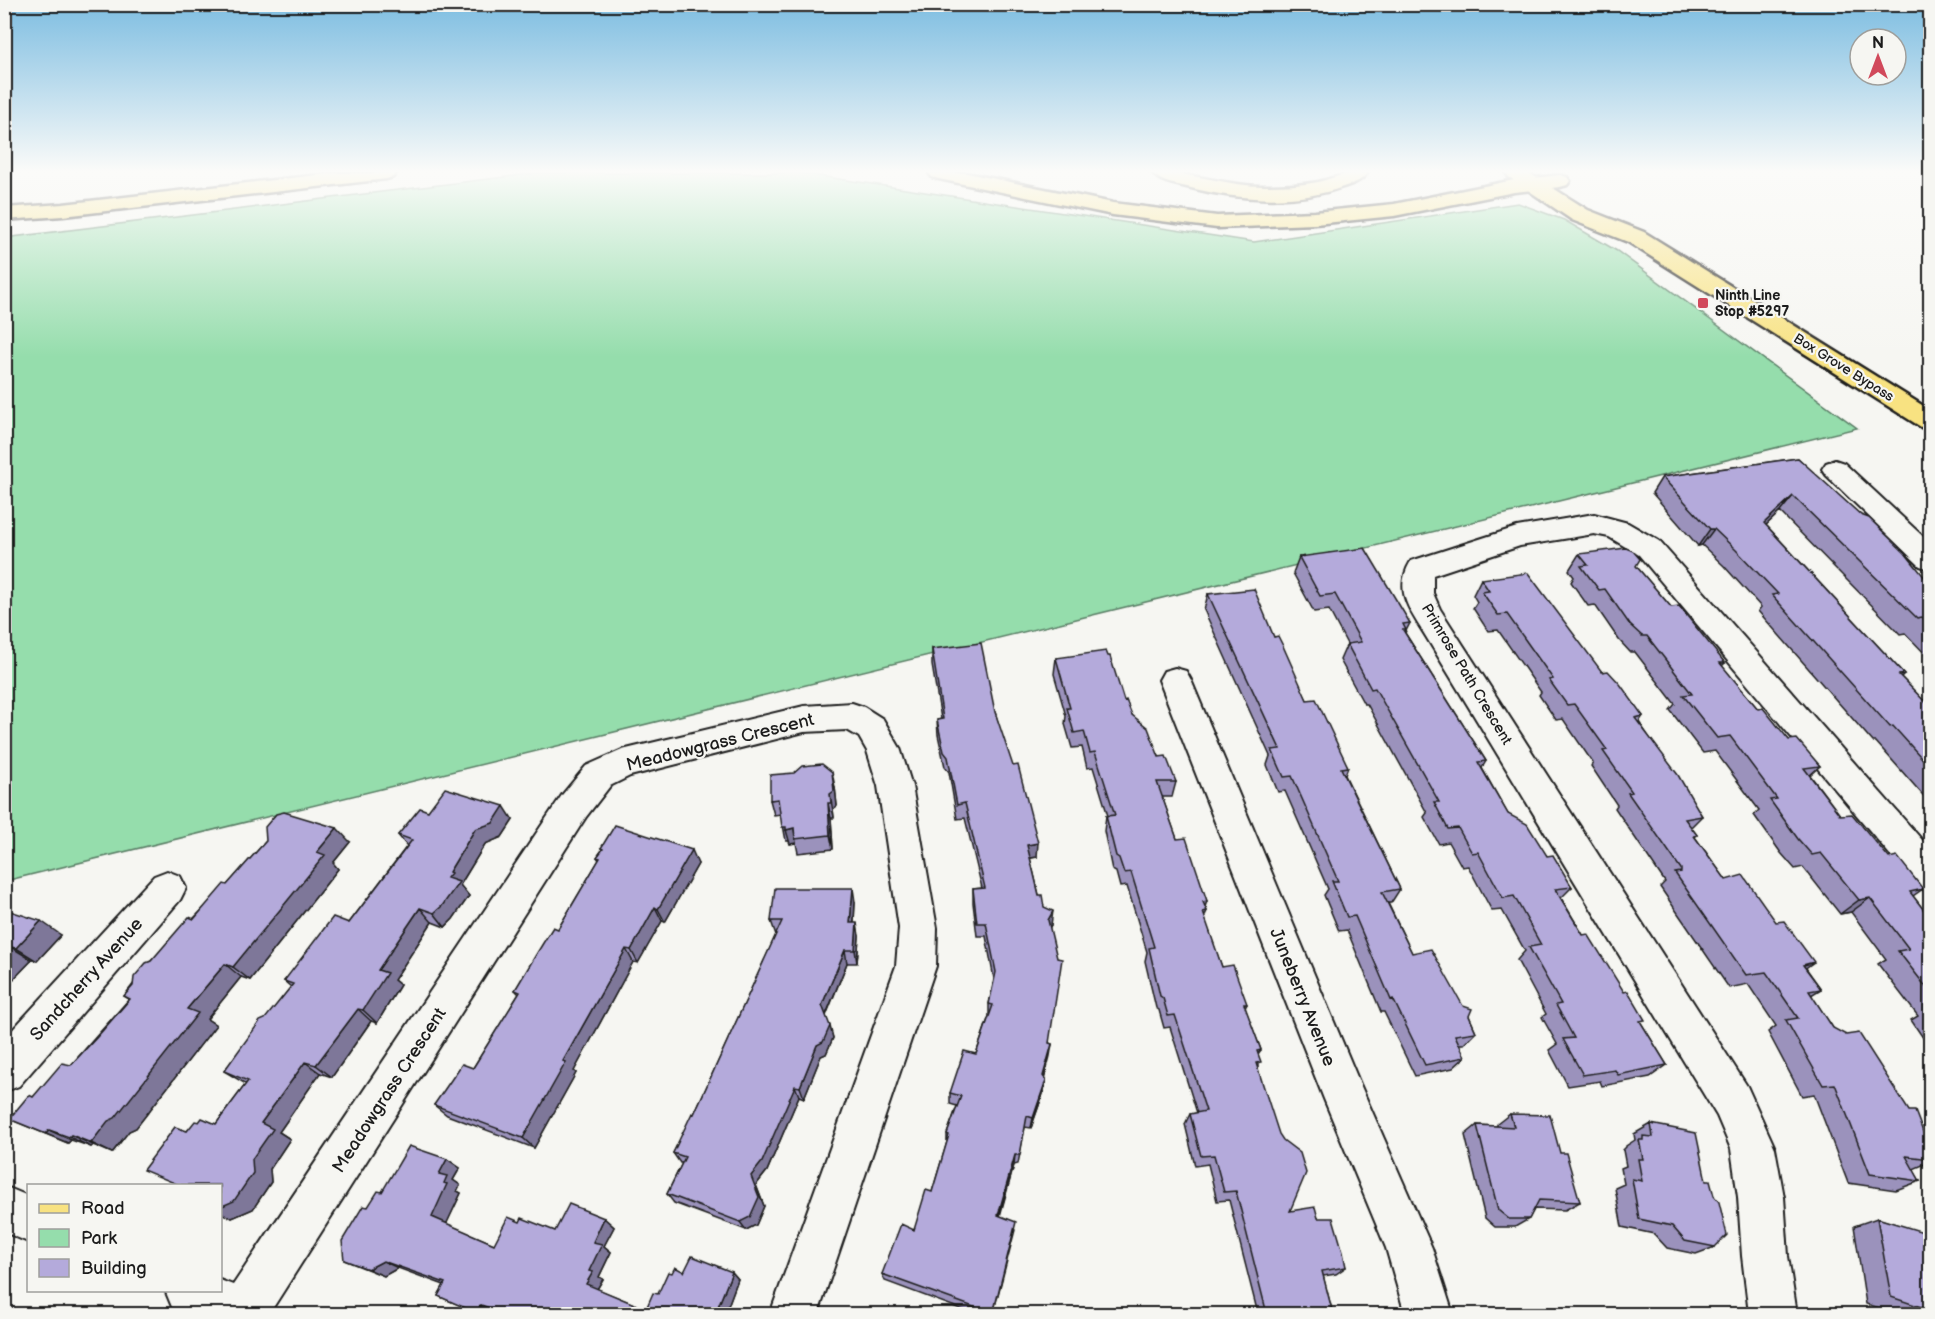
<svg xmlns="http://www.w3.org/2000/svg" width="1935" height="1319" viewBox="0 0 1935 1319" font-family="'Balsamiq Sans',sans-serif">
  <style>
    .green { fill: #95ddac; stroke: #587c64; stroke-width: 1.5 }
    .lines { fill: none; stroke-linecap: round; stroke-linejoin: round }
    .minor-casing { stroke: #1c1c1c; stroke-width: 4 }
    .major-casing { stroke: #1c1c1c; stroke-width: 5 }
    .highway-casing { stroke: #1c1c1c; stroke-width: 5 }
    .minor { fill: #f6f6f2; fill-rule: evenodd }
    .major { fill: #f8e281; fill-rule: evenodd }
    .highway { fill: #f8e281; fill-rule: evenodd }
    .wall { fill: #9b92bc; stroke: #1c1c1c; stroke-width: 1.5 }
    .shaded-wall { fill: #7e7799; stroke: #1c1c1c; stroke-width: 1.5 }
    .building { fill: #b4aadb; stroke: #1c1c1c; stroke-width: 1.5 }
    .poi-dot { fill: #d1495b; stroke: #f6f6f2; stroke-width: 2 }
    .labels { text-anchor: middle; stroke-width: 4.5; stroke-linejoin: round; paint-order: stroke }
    .far-poi-label { font-size: 14px; font-weight: bold; fill: #1c1c1c; stroke: #f6f6f2; text-anchor: start }
    .far-street-label { font-size: 14px; fill: #1c1c1c; stroke: #f6f6f2 }
    .street-label { font-size: 15px; fill: #1c1c1c; stroke: #f6f6f2 }
    .near-street-label { font-size: 18px; fill: #1c1c1c; stroke: #f6f6f2 }
  </style>
  <rect width="100%" height="100%" fill="#f6f6f2"/>
  <filter id="ink" filterUnits="userSpaceOnUse"><feTurbulence type="fractalNoise" baseFrequency=".0167" numOctaves="2"/><feDisplacementMap in="SourceGraphic" scale="12" xChannelSelector="R" yChannelSelector="G"/><feConvolveMatrix kernelMatrix="1 2 1 2 8 2 1 2 1" color-interpolation-filters="sRGB"/></filter>
  <g filter="url(#ink)">
    <path class="green" d="M 537,173 L 800,173 L 1254,242 L 1518,203 L 1564,220 L 1617,251 L 1857,428 L 5,881 L 4,238 Z"/>
    <g class="lines">
      <g class="minor-casing">
        <path id="minor" d="M 1835,460 L 1844,463 L 1930,543 L 1930,569 L 1920,566 L 1826,475 L 1822,469 L 1826,463 Z
          M 1594,514 L 1628,523 L 1659,541 L 1930,849 L 1930,892 L 1917,887 L 1639,555 L 1609,537 L 1594,534 L 1520,546 L 1433,575 L 1433,593 L 1440,609 L 1747,1086 L 1775,1148 L 1784,1197 L 1788,1256 L 1797,1314 L 1749,1314 L 1742,1256 L 1738,1197 L 1731,1149 L 1717,1116 L 1428,640 C 1412,613 1392,592 1411,561 L 1517,527 Z
          M 1175,668 L 1186,671 L 1191,680 L 1360,1084 L 1432,1248 L 1453,1314 L 1405,1314 L 1386,1248 L 1324,1099 L 1159,680 L 1164,671 Z
          M 852,703 L 864,707 L 883,719 L 900,748 L 912,786 L 937,928 L 936,966 L 818,1314 L 770,1314 L 896,966 L 899,928 L 878,786 L 867,751 L 859,737 L 847,730 L 804,732 L 630,776 L 610,786 L 586,817 L 269,1314 L 189,1314 L 172,1307 L 165,1290 L 220,1290 L 220,1280 L 233,1285 L 562,795 L 586,766 L 622,750 L 804,706 Z
          M 167,871 L 180,876 L 186,888 L 180,900 L 19,1086 L 4,1092 L 4,1039 L 154,876 Z
          M 4,1186 L 28,1196 L 28,1242 L 4,1232 Z"/>
      </g>
      <g class="major-casing">
        <path id="major" d="M 1506,173 L 1529,173 L 1588,210 L 1644,232 L 1930,410 L 1930,429 L 1921,427 L 1628,242 L 1572,220 L 1509,177 Z"/>
      </g>
      <g class="highway-casing">
        <path id="highway" d="M 335,173 L 396,173 L 393,177 L 386,179 L 63,216 L 4,220 L 4,208 L 63,204 Z
          M 929,173 L 967,173 L 1113,203 L 1217,216 L 1315,212 L 1394,204 L 1514,180 L 1560,175 L 1567,177 L 1570,181 L 1567,185 L 1560,187 L 1514,192 L 1394,216 L 1315,224 L 1217,228 L 1113,215 L 939,179 L 932,177 Z
          M 1153,173 C 1191,171 1228,187 1267,186 C 1284,186 1301,185 1318,182 C 1339,177 1344,172 1367,173 C 1362,181 1352,184 1343,187 C 1293,205 1238,200 1187,187 C 1176,184 1160,183 1153,173 Z"/>
      </g>
      <use href="#minor" class="minor"/>
      <use href="#major" class="major"/>
      <use href="#highway" class="highway"/>
    </g>
    <path class="wall" d="M 1798,458 L 1930,584 L 1930,659 L 1905,633 L 1900,634 L 1780,512 L 1766,525 L 1904,674 L 1901,677 L 1930,707 L 1930,803 L 1876,742 L 1873,742 L 1758,611 L 1761,607 L 1724,566 L 1702,545 L 1698,546 L 1652,493 L 1662,477 Z
      M 1579,554 L 1636,566 L 1671,607 L 1725,663 L 1722,666 L 1758,709 L 1789,740 L 1820,766 L 1810,775 L 1840,815 L 1923,889 L 1913,896 L 1930,918 L 1930,1048 L 1911,1020 L 1918,1016 L 1878,964 L 1886,959 L 1851,912 L 1840,914 L 1803,867 L 1795,869 L 1781,853 L 1754,815 L 1759,810 L 1715,751 L 1703,753 L 1670,710 L 1675,704 L 1635,652 L 1630,652 L 1619,640 L 1595,605 L 1588,606 L 1571,582 L 1574,577 L 1569,570 Z
      M 1299,557 L 1410,623 L 1405,633 L 1486,761 L 1482,768 L 1508,814 L 1547,856 L 1572,887 L 1561,898 L 1583,935 L 1641,1023 L 1667,1065 L 1650,1077 L 1602,1086 L 1600,1081 L 1568,1086 L 1549,1050 L 1557,1044 L 1542,1017 L 1546,1014 L 1517,960 L 1525,951 L 1502,910 L 1492,911 L 1468,866 L 1462,867 L 1448,842 L 1439,844 L 1424,817 L 1427,813 L 1367,704 L 1364,704 L 1340,660 L 1347,644 L 1329,610 L 1314,612 L 1293,573 Z
      M 1481,579 L 1602,672 L 1643,716 L 1639,722 L 1702,816 L 1691,827 L 1697,835 L 1695,837 L 1726,880 L 1806,968 L 1821,989 L 1811,995 L 1833,1028 L 1930,1150 L 1930,1162 L 1913,1169 L 1920,1181 L 1896,1190 L 1848,1183 L 1814,1094 L 1802,1096 L 1768,1032 L 1776,1026 L 1748,984 L 1729,988 L 1660,887 L 1665,882 L 1615,808 L 1617,805 L 1591,766 L 1593,763 L 1563,719 L 1556,720 L 1539,695 L 1541,692 L 1498,630 L 1488,631 L 1473,608 L 1477,602 L 1473,595 Z
      M 1208,594 L 1274,637 L 1307,700 L 1348,767 L 1345,775 L 1400,889 L 1391,903 L 1388,903 L 1412,953 L 1469,1016 L 1476,1032 L 1464,1044 L 1459,1044 L 1465,1057 L 1453,1068 L 1415,1076 L 1384,1012 L 1381,1012 L 1347,930 L 1339,931 L 1324,895 L 1328,889 L 1285,791 L 1278,792 L 1267,765 L 1270,756 L 1204,610 Z
      M 932,649 L 995,712 L 1037,857 L 1030,858 L 1039,895 L 1051,925 L 1049,927 L 1049,1043 L 1052,1044 L 1044,1077 L 1044,1091 L 1031,1128 L 1025,1127 L 1018,1164 L 1014,1165 L 1000,1216 L 1015,1230 L 993,1314 L 974,1314 L 885,1281 L 882,1274 L 914,1230 L 932,1192 L 947,1142 L 947,1134 L 957,1106 L 950,1104 L 950,1093 L 976,1054 L 989,1016 L 989,1004 L 994,979 L 986,936 L 977,936 L 973,903 L 973,889 L 982,888 L 965,818 L 957,819 L 949,772 L 945,767 L 938,735 L 937,720 L 941,719 L 932,665 Z
      M 1056,658 L 1124,701 L 1132,715 L 1176,782 L 1172,797 L 1162,797 L 1177,839 L 1207,901 L 1205,907 L 1207,911 L 1204,918 L 1222,967 L 1247,1004 L 1245,1008 L 1261,1050 L 1258,1054 L 1258,1068 L 1290,1211 L 1318,1218 L 1346,1267 L 1336,1274 L 1323,1276 L 1333,1314 L 1258,1314 L 1229,1200 L 1217,1201 L 1208,1164 L 1195,1166 L 1185,1124 L 1190,1114 L 1197,1113 L 1170,1027 L 1164,1028 L 1159,1010 L 1156,1008 L 1145,961 L 1147,952 L 1127,886 L 1120,887 L 1116,872 L 1112,870 L 1104,831 L 1106,816 L 1108,816 L 1093,767 L 1087,768 L 1082,747 L 1072,748 L 1065,724 L 1066,716 L 1054,674 Z
      M 835,787 L 837,806 L 833,809 L 834,818 L 831,818 L 833,849 L 798,853 L 796,843 L 790,844 L 789,841 L 786,841 L 781,814 L 774,815 L 770,800 Z
      M 428,811 L 513,820 L 502,837 L 485,844 L 460,885 L 469,896 L 453,919 L 445,927 L 432,922 L 394,980 L 400,985 L 377,1023 L 371,1021 L 332,1077 L 320,1073 L 279,1132 L 290,1139 L 270,1169 L 271,1182 L 253,1209 L 232,1218 L 187,1131 L 199,1122 L 216,1124 L 246,1084 L 224,1071 L 291,987 L 284,981 L 349,923 L 407,846 L 398,835 Z
      M 266,841 L 350,842 L 333,863 L 338,869 L 250,980 L 241,977 L 207,1019 L 216,1025 L 136,1128 L 129,1131 L 112,1153 L 93,1145 L 91,1147 L 71,1140 L 68,1143 L 9,1119 L 33,1097 L 71,1065 L 129,999 L 124,996 L 151,961 L 227,885 Z
      M 601,848 L 698,864 L 665,922 L 662,921 L 638,963 L 633,962 L 574,1071 L 576,1073 L 534,1148 L 447,1115 L 434,1105 L 473,1068 L 519,994 L 515,990 L 558,929 L 599,860 L 597,857 L 602,850 Z
      M 855,902 L 854,923 L 859,936 L 857,963 L 847,963 L 826,1016 L 833,1038 L 826,1054 L 821,1056 L 804,1098 L 799,1096 L 767,1171 L 756,1185 L 764,1206 L 756,1225 L 746,1230 L 674,1203 L 667,1194 L 682,1163 L 680,1163 L 673,1153 L 694,1114 L 776,935 L 771,921 Z
      M 4,909 L 61,935 L 37,961 L 32,960 L 4,989 Z
      M 1510,1114 L 1560,1153 L 1580,1202 L 1565,1210 L 1534,1209 L 1529,1219 L 1515,1227 L 1495,1227 L 1485,1218 L 1465,1135 L 1477,1125 L 1497,1126 L 1497,1124 Z
      M 1651,1124 L 1715,1247 L 1696,1254 L 1667,1248 L 1654,1234 L 1622,1227 L 1615,1188 L 1624,1184 L 1621,1168 L 1626,1166 L 1623,1150 L 1626,1147 L 1626,1146 L 1635,1140 L 1634,1134 Z
      M 447,1159 L 460,1168 L 453,1180 L 460,1185 L 457,1191 L 461,1193 L 446,1224 L 494,1244 L 520,1222 L 555,1231 L 604,1218 L 614,1227 L 604,1246 L 611,1252 L 599,1277 L 603,1279 L 597,1289 L 646,1309 L 658,1294 L 672,1273 L 684,1272 L 732,1272 L 738,1279 L 725,1314 L 503,1314 L 494,1311 L 493,1314 L 480,1314 L 438,1296 L 444,1285 L 398,1268 L 384,1276 L 344,1260 L 382,1192 Z
      M 1877,1218 L 1930,1236 L 1930,1314 L 1900,1314 L 1866,1304 L 1854,1226 Z"/>
    <path class="shaded-wall" d="M 1793,496 L 1780,512 L 1751,539 L 1764,523 Z
      M 1710,529 L 1714,529 L 1702,545 L 1698,546 Z
      M 832,772 L 835,787 L 837,806 L 833,809 L 834,818 L 830,794 Z
      M 828,803 L 831,818 L 833,849 L 830,835 Z
      M 504,806 L 513,820 L 502,837 L 485,844 L 460,885 L 469,896 L 453,919 L 445,927 L 434,913 L 449,872 L 475,829 Z
      M 337,828 L 350,842 L 333,863 L 338,869 L 250,980 L 233,967 L 317,852 Z
      M 794,828 L 796,843 L 790,844 L 786,830 Z
      M 1038,843 L 1037,857 L 1025,859 L 1027,845 Z
      M 692,850 L 698,864 L 665,922 L 658,909 Z
      M 853,888 L 855,902 L 853,936 L 850,923 Z
      M 1870,898 L 1851,912 L 1840,914 L 1859,900 Z
      M 655,907 L 662,921 L 638,963 L 631,950 Z
      M 420,908 L 432,922 L 394,980 L 400,985 L 377,1023 L 363,1010 L 378,970 Z
      M 1053,911 L 1051,925 L 1046,934 L 1048,920 Z
      M 41,921 L 61,935 L 37,961 L 16,948 Z
      M 857,923 L 859,936 L 857,963 L 855,950 Z
      M 11,947 L 32,960 L 4,989 L 4,953 Z
      M 626,949 L 633,962 L 574,1071 L 576,1073 L 534,1148 L 523,1138 L 563,1061 Z
      M 845,950 L 847,963 L 825,1017 L 822,1005 Z
      M 1814,962 L 1796,975 L 1803,965 Z
      M 225,964 L 241,977 L 207,1019 L 216,1025 L 136,1128 L 129,1131 L 112,1153 L 91,1143 L 187,1009 Z
      M 358,1009 L 371,1021 L 332,1077 L 316,1065 Z
      M 830,1026 L 833,1038 L 826,1054 L 821,1056 L 804,1098 L 800,1087 L 817,1045 Z
      M 1052,1044 L 1050,1056 L 1042,1087 L 1043,1076 Z
      M 305,1062 L 320,1073 L 279,1132 L 290,1139 L 270,1169 L 271,1182 L 253,1209 L 232,1218 L 220,1213 L 220,1207 L 261,1123 Z
      M 1046,1080 L 1044,1091 L 1031,1128 L 1033,1118 Z
      M 795,1086 L 799,1096 L 767,1171 L 756,1185 L 764,1206 L 756,1225 L 746,1230 L 740,1222 L 751,1176 Z
      M 49,1130 L 71,1140 L 68,1143 L 46,1134 Z
      M 71,1135 L 93,1145 L 91,1147 L 69,1137 Z
      M 1015,1155 L 1014,1165 L 997,1224 L 998,1215 Z
      M 447,1159 L 460,1168 L 453,1180 L 460,1185 L 457,1191 L 461,1193 L 446,1225 L 432,1217 L 444,1183 L 439,1174 Z
      M 604,1218 L 614,1227 L 604,1246 L 611,1252 L 599,1277 L 603,1279 L 596,1291 L 586,1284 L 593,1242 Z
      M 383,1261 L 398,1268 L 384,1276 L 368,1269 Z
      M 732,1272 L 738,1279 L 725,1314 L 715,1314 Z
      M 481,1305 L 494,1311 L 493,1314 L 480,1314 L 477,1313 Z"/>
    <path class="building" d="M 1798,458 L 1861,515 L 1869,518 L 1905,553 L 1930,584 L 1930,626 L 1922,617 L 1917,618 L 1793,496 L 1764,523 L 1904,674 L 1899,675 L 1930,707 L 1930,767 L 1893,726 L 1890,727 L 1772,595 L 1778,594 L 1736,550 L 1714,529 L 1710,529 L 1662,477 Z
      M 1365,548 L 1410,623 L 1403,624 L 1406,630 L 1403,630 L 1486,761 L 1478,762 L 1508,814 L 1527,824 L 1547,856 L 1553,855 L 1572,887 L 1555,889 L 1583,935 L 1588,934 L 1624,992 L 1628,991 L 1645,1020 L 1640,1021 L 1667,1065 L 1618,1075 L 1615,1070 L 1583,1075 L 1563,1039 L 1574,1038 L 1556,1005 L 1561,1004 L 1529,947 L 1541,945 L 1514,896 L 1503,898 L 1478,852 L 1472,853 L 1458,828 L 1448,829 L 1434,802 L 1439,802 L 1375,688 L 1371,689 L 1347,644 L 1361,642 L 1335,594 L 1320,596 L 1299,557 Z
      M 1626,548 L 1633,551 L 1640,559 L 1636,566 L 1671,607 L 1679,606 L 1725,663 L 1720,663 L 1758,709 L 1763,708 L 1789,740 L 1797,739 L 1820,766 L 1804,768 L 1840,815 L 1852,814 L 1889,858 L 1897,856 L 1923,889 L 1910,892 L 1930,918 L 1930,992 L 1898,951 L 1909,949 L 1870,898 L 1859,900 L 1821,853 L 1812,855 L 1798,839 L 1770,800 L 1777,799 L 1730,736 L 1717,738 L 1683,695 L 1692,694 L 1647,636 L 1642,636 L 1630,625 L 1605,589 L 1599,590 L 1581,566 L 1588,565 L 1579,554 Z
      M 1528,573 L 1602,672 L 1608,671 L 1620,684 L 1643,716 L 1635,718 L 1678,775 L 1702,816 L 1685,819 L 1697,835 L 1694,836 L 1726,880 L 1743,875 L 1776,922 L 1784,921 L 1814,962 L 1803,965 L 1821,989 L 1809,991 L 1833,1028 L 1846,1035 L 1859,1033 L 1909,1111 L 1915,1111 L 1930,1150 L 1930,1159 L 1906,1156 L 1920,1181 L 1870,1174 L 1835,1084 L 1823,1085 L 1786,1020 L 1798,1018 L 1766,972 L 1746,975 L 1675,873 L 1681,872 L 1681,869 L 1628,793 L 1632,792 L 1603,751 L 1607,750 L 1574,704 L 1567,705 L 1549,680 L 1553,679 L 1507,614 L 1498,615 L 1482,592 L 1489,591 L 1481,579 Z
      M 1254,589 L 1274,637 L 1278,636 L 1283,646 L 1307,700 L 1316,699 L 1348,767 L 1341,768 L 1400,889 L 1382,892 L 1412,953 L 1431,949 L 1463,1006 L 1472,1009 L 1469,1016 L 1476,1032 L 1455,1035 L 1465,1057 L 1425,1065 L 1393,999 L 1391,1000 L 1355,916 L 1347,917 L 1332,881 L 1338,881 L 1292,776 L 1284,777 L 1272,750 L 1280,749 L 1208,594 Z
      M 981,643 L 995,712 L 1013,766 L 1018,765 L 1038,843 L 1027,845 L 1039,895 L 1042,895 L 1044,907 L 1053,911 L 1048,920 L 1057,958 L 1062,959 L 1049,1043 L 1052,1044 L 1043,1076 L 1046,1080 L 1033,1118 L 1027,1116 L 1020,1155 L 1015,1155 L 998,1215 L 1016,1222 L 993,1314 L 882,1274 L 901,1224 L 914,1230 L 926,1190 L 932,1192 L 949,1135 L 947,1134 L 961,1096 L 950,1093 L 964,1051 L 976,1054 L 993,1005 L 989,1004 L 996,972 L 986,923 L 977,923 L 973,889 L 985,888 L 965,803 L 957,805 L 948,757 L 944,752 L 937,720 L 943,719 L 932,649 Z
      M 1106,651 L 1108,656 L 1110,656 L 1124,701 L 1126,700 L 1132,715 L 1148,728 L 1159,757 L 1166,756 L 1176,782 L 1157,782 L 1177,839 L 1186,838 L 1207,901 L 1203,902 L 1207,911 L 1203,912 L 1222,967 L 1233,965 L 1247,1004 L 1244,1004 L 1261,1050 L 1257,1051 L 1261,1062 L 1256,1063 L 1279,1134 L 1283,1140 L 1300,1153 L 1306,1173 L 1290,1211 L 1315,1207 L 1318,1218 L 1333,1218 L 1343,1252 L 1346,1267 L 1322,1271 L 1333,1314 L 1267,1314 L 1236,1191 L 1224,1192 L 1214,1155 L 1201,1156 L 1190,1114 L 1206,1111 L 1175,1015 L 1168,1016 L 1163,998 L 1160,996 L 1149,948 L 1154,947 L 1131,872 L 1124,873 L 1119,858 L 1116,856 L 1106,816 L 1115,815 L 1095,752 L 1090,753 L 1084,731 L 1074,733 L 1067,708 L 1070,708 L 1056,658 Z
      M 822,764 L 832,772 L 834,791 L 830,794 L 831,803 L 828,803 L 830,835 L 795,839 L 794,828 L 786,830 L 786,827 L 782,827 L 778,799 L 770,800 L 770,775 L 794,773 L 802,766 Z
      M 445,788 L 504,806 L 493,823 L 475,829 L 449,872 L 451,873 L 447,878 L 459,882 L 442,906 L 434,913 L 420,908 L 378,970 L 387,973 L 363,1010 L 358,1009 L 316,1065 L 305,1062 L 261,1123 L 273,1129 L 252,1159 L 253,1173 L 234,1201 L 220,1207 L 220,1185 L 179,1185 L 143,1170 L 175,1127 L 187,1131 L 195,1121 L 199,1122 L 202,1118 L 216,1124 L 248,1081 L 224,1071 L 260,1021 L 265,1019 L 293,984 L 284,981 L 333,917 L 349,923 L 412,840 L 398,835 L 420,808 L 428,811 Z
      M 284,812 L 337,828 L 317,852 L 325,855 L 233,967 L 225,964 L 187,1009 L 198,1013 L 115,1118 L 108,1121 L 91,1143 L 71,1135 L 69,1137 L 49,1130 L 46,1134 L 9,1119 L 29,1095 L 33,1097 L 62,1063 L 71,1065 L 97,1037 L 130,999 L 124,996 L 133,986 L 134,977 L 146,963 L 151,961 L 189,917 L 194,919 L 224,884 L 227,885 L 266,841 L 265,827 L 276,814 Z
      M 615,825 L 692,850 L 658,909 L 655,907 L 631,950 L 626,949 L 563,1061 L 566,1062 L 523,1138 L 434,1105 L 462,1064 L 473,1068 L 520,992 L 515,990 L 537,953 L 553,927 L 558,929 L 600,858 L 597,857 L 603,849 L 601,848 Z
      M 775,888 L 853,888 L 850,923 L 857,923 L 855,950 L 845,950 L 822,1005 L 830,1026 L 823,1042 L 817,1045 L 800,1087 L 795,1086 L 762,1162 L 751,1176 L 759,1197 L 750,1217 L 740,1222 L 667,1194 L 685,1157 L 673,1153 L 692,1113 L 694,1114 L 782,921 L 771,921 Z
      M 4,909 L 41,921 L 16,948 L 11,947 L 4,953 Z
      M 1510,1114 L 1550,1115 L 1560,1153 L 1566,1153 L 1580,1202 L 1539,1200 L 1529,1219 L 1509,1219 L 1498,1210 L 1477,1125 L 1514,1127 Z
      M 1651,1124 L 1696,1133 L 1706,1181 L 1710,1181 L 1714,1196 L 1719,1202 L 1727,1235 L 1715,1247 L 1685,1241 L 1672,1226 L 1639,1219 L 1632,1179 L 1642,1181 L 1638,1159 L 1643,1159 L 1639,1140 L 1643,1140 L 1643,1136 L 1653,1137 Z
      M 409,1146 L 447,1159 L 439,1174 L 447,1176 L 444,1183 L 447,1184 L 432,1217 L 494,1244 L 508,1217 L 520,1222 L 522,1218 L 555,1231 L 569,1204 L 604,1218 L 593,1242 L 602,1244 L 589,1271 L 593,1272 L 586,1284 L 646,1309 L 653,1293 L 658,1294 L 668,1272 L 672,1273 L 675,1267 L 684,1272 L 692,1256 L 732,1272 L 715,1314 L 506,1314 L 481,1305 L 477,1313 L 438,1296 L 445,1283 L 383,1261 L 368,1269 L 344,1260 L 342,1241 L 363,1206 L 368,1207 L 378,1191 L 382,1192 Z
      M 1877,1218 L 1930,1234 L 1930,1310 L 1891,1297 Z"/>
  </g>
  <linearGradient id="sky" x2="0" y2="1"><stop stop-color="#7dbde1"/><stop offset="0.48" stop-color="#fbfbf9"/><stop offset="1" stop-color="#fbfbf9" stop-opacity="0"/></linearGradient>
  <rect width="1935" height="357" fill="url(#sky)"/>
  <rect class="poi-dot" x="1697" y="297" width="12" height="12" rx="3"/>
  <g class="labels">
    <g class="far-poi-label">
      <text x="1715" y="300">Ninth Line<tspan x="1715" dy="16">Stop #5297</tspan></text>
    </g>
    <g class="far-street-label">
      <text transform="translate(1844 367) rotate(32)" y="5">Box Grove Bypass</text>
    </g>
    <g class="street-label">
      <text transform="translate(1467 674) rotate(59)" y="5">Primrose Path Crescent</text>
    </g>
    <g class="near-street-label">
      <text transform="translate(720 742) rotate(-14)" y="6">Meadowgrass Crescent</text>
      <text transform="translate(86 979) rotate(-48)" y="6">Sandcherry Avenue</text>
      <text transform="translate(1303 997) rotate(68)" y="6">Juneberry Avenue</text>
      <text transform="translate(389 1090) rotate(-57)" y="6">Meadowgrass Crescent</text>
    </g>
  </g>
  <rect width="1935" height="1319" fill="none" stroke="#f6f6f2" stroke-width="24"/>
  <rect x="12" y="12" width="1911" height="1295" fill="none" stroke="#1c1c1c" stroke-width="2" filter="url(#ink)"/>
  <rect x="27" y="1184" width="195" height="108" fill="#f6f6f2" stroke="#9f9f9c" stroke-width="1.5"/>
  <rect x="39" y="1204" width="30" height="9" fill="#f8e281" stroke="#9f9f9c" stroke-width="1.5"/>
  <text x="81" y="1214" font-size="18" fill="#1c1c1c">Road</text>
  <rect x="39" y="1229" width="30" height="18" fill="#95ddac" stroke="#9f9f9c" stroke-width="1.5"/>
  <text x="81" y="1244" font-size="18" fill="#1c1c1c">Park</text>
  <rect x="39" y="1259" width="30" height="18" fill="#b4aadb" stroke="#9f9f9c" stroke-width="1.5"/>
  <text x="81" y="1274" font-size="18" fill="#1c1c1c">Building</text>
  <g transform="translate(1878 57)"><circle r="28" fill="#f6f6f2" stroke="#9f9f9c" stroke-width="1.5"/>
  <path d="M0-4.5L10 22L0 15L-10 22Z" fill="#d1495b"/>
  <text y="-9" font-size="16" font-weight="bold" text-anchor="middle" fill="#1c1c1c">N</text>
  </g>
</svg>
